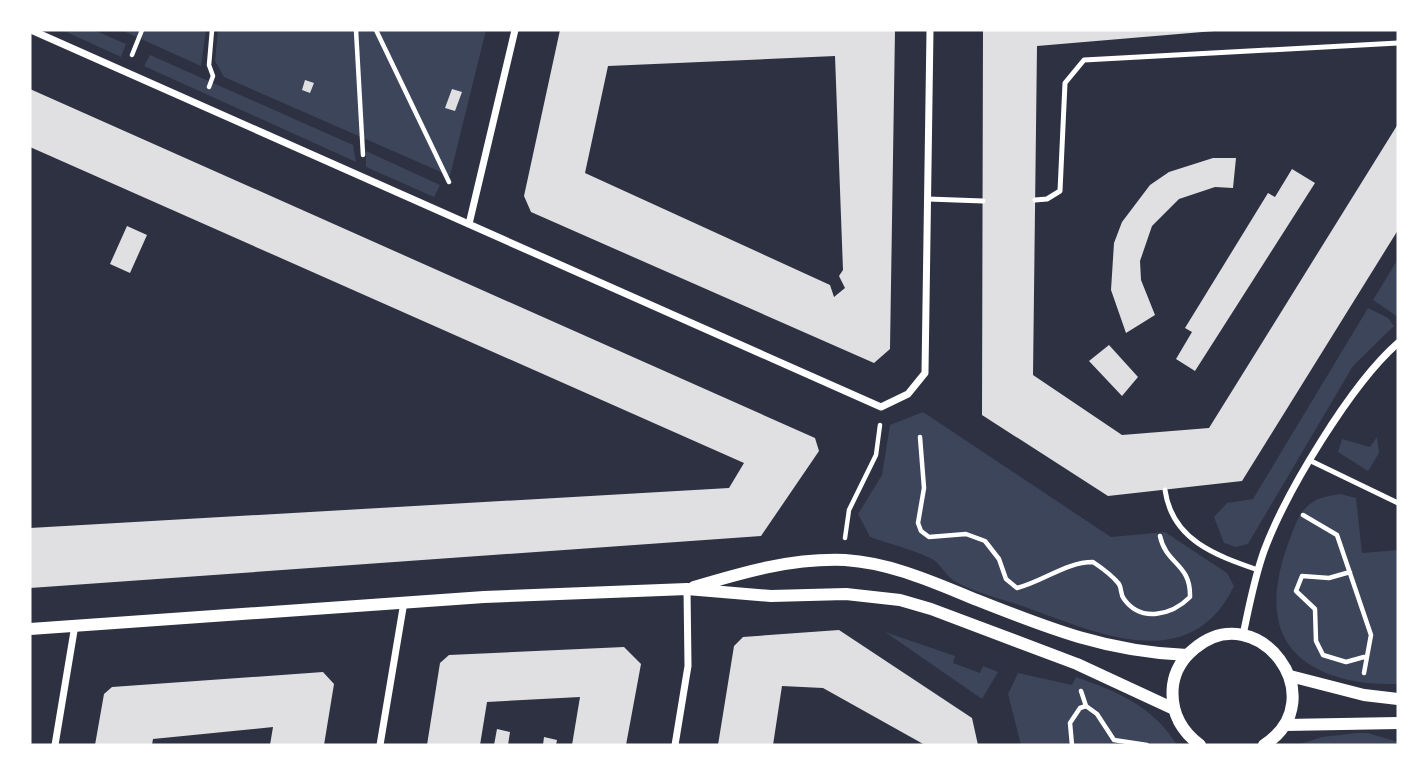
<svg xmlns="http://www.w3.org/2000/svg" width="1428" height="775" viewBox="0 0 1428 775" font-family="Montserrat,sans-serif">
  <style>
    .green { fill: #3c4559 }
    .building { fill: #e0e0e3; fill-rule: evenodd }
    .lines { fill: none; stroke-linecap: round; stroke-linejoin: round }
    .path { stroke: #fff; stroke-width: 4.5 }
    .service { stroke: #fff; stroke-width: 5 }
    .minor { stroke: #fff; stroke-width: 7 }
    .tertiary { stroke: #fff; stroke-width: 12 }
  </style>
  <rect width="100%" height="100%" fill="#2d3142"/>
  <path class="green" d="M 62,30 L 94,30 L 126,44 L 121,57 Z
    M 121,30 L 206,30 L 201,66 Z
    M 218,30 L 486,30 L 450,176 L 224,77 L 215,61 Z
    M 150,55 L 353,145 L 356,162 L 144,66 Z
    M 366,151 L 440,185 L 434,197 L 366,167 Z
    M 1398,259 L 1398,317 L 1373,300 Z
    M 1368,308 L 1388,318 L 1394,326 L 1353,366 L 1248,544 L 1236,547 L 1224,543 L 1214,517 L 1227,503 L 1253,499 Z
    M 923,412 L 1111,537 L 1165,532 L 1227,573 L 1234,586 C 1191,676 1099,634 1028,608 C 1006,600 971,592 953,580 C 944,574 940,562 930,558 C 911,549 889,544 870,537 L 858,514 L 882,475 L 890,425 Z
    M 1377,437 L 1379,453 L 1368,471 L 1338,452 L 1342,439 L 1370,447 Z
    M 1340,494 L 1356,498 L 1362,553 L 1398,550 L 1398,684 C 1366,685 1328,680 1302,659 C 1265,629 1275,579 1289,541 C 1294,528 1298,513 1310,504 C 1318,497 1329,496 1340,494 Z
    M 885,632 L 955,656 L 953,663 L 980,673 L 983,666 L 998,672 L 982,699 Z
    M 1018,673 L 1072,685 L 1076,677 C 1117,691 1154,707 1177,745 L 1021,745 L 1008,694 Z
    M 1357,733 L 1368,733 L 1398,742 L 1398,745 L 1297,745 L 1322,737 Z"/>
  <path class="building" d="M 560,30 L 895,30 L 890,349 L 874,363 L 531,212 L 524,196 ZM 835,56 L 843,270 L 839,276 L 845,288 L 834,297 L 830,285 L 585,173 L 608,66 Z
    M 983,30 L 1226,30 L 1037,46 L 1033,375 L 1122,435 L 1209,428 L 1398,124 L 1398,230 L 1242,481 L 1108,496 L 982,415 Z
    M 305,80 L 314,83 L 310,93 L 302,90 Z
    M 30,89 L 815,438 L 819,451 L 761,536 L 30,588 L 30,528 L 729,488 L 744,463 L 30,147 Z
    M 452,89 L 462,92 L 455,111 L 445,108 Z
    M 1213,158 L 1236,158 L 1233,188 L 1215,187 L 1179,199 L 1152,226 L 1140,261 L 1141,280 L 1155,315 L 1126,333 L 1111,290 L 1114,243 L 1122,222 L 1150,185 L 1169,172 Z
    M 1292,169 L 1315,183 L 1195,371 L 1176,359 L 1192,332 L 1185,328 L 1268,193 L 1275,197 Z
    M 127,226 L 147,235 L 130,273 L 110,264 Z
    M 1109,345 L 1138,377 L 1122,396 L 1089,361 Z
    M 839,630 L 972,718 L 978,745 L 925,745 L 823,688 L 782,686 L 773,745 L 718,745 L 734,646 L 743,637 Z
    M 624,647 L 641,664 L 626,745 L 572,745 L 580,697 L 487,702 L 480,745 L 427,745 L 440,663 L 449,655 Z
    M 323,672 L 334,684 L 324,745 L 270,745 L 273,727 L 153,739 L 152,745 L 95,745 L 104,694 L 112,687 Z
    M 497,729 L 510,732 L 508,745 L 494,745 Z
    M 544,737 L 557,740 L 556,745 L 543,745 Z"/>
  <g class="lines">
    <path class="path" d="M 356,30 L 363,155
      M 376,30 L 449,182
      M 132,55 L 142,30
      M 209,87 L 213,76 L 209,65 L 212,30
      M 920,437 L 924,488 L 918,523 L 921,531 L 929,537 L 966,534 L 985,541 L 999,559 L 1006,579 L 1017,588 C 1044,581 1066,562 1093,562 C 1102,568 1112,575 1119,584 C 1122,589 1120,594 1124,599 C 1141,623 1172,615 1190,597 C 1191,563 1166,565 1160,536
      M 1303,515 L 1337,535 L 1371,635 L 1364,673
      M 845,538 L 849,510 L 876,455 L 880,425
      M 1350,572 L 1329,578 L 1302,576 L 1296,591 L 1315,609 L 1316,641 L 1323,655 L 1346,662 L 1364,657
      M 1081,691 L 1086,706
      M 1072,745 L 1070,723 L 1080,708 L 1086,706 L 1097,714 L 1114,740 L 1147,745"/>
    <path class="service" d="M 928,199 L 983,201
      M 1035,200 L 1047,199 L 1060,191 L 1065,83 L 1084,60 L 1398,43
      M 1311,461 L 1398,503
      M 1165,490 C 1172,540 1215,555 1258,570"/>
    <path class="minor" d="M 31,30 L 881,407 L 908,394 L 925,373 L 930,30
      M 469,224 L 515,30
      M 1243,635 C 1249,607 1254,579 1264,551 C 1286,492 1351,384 1398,343
      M 55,745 L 75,625
      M 380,745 L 404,602
      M 675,745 L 688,666 L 687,589"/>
    <path class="tertiary" d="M 694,587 C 744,572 792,558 845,560 C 892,563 935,583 977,600 C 1050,629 1108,652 1187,655
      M 30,629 L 484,597 L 687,589 L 771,596 L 846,594 L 900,600 L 931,609 L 1077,664 L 1174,709
      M 1290,676 L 1364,695 L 1398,699
      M 1285,725 L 1398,723
      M 1200,745 C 1180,730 1170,711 1173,685 C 1175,671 1183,658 1194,649 C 1257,595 1336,699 1264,745"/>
  </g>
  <rect width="1428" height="775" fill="none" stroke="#ffffff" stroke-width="63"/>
</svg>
